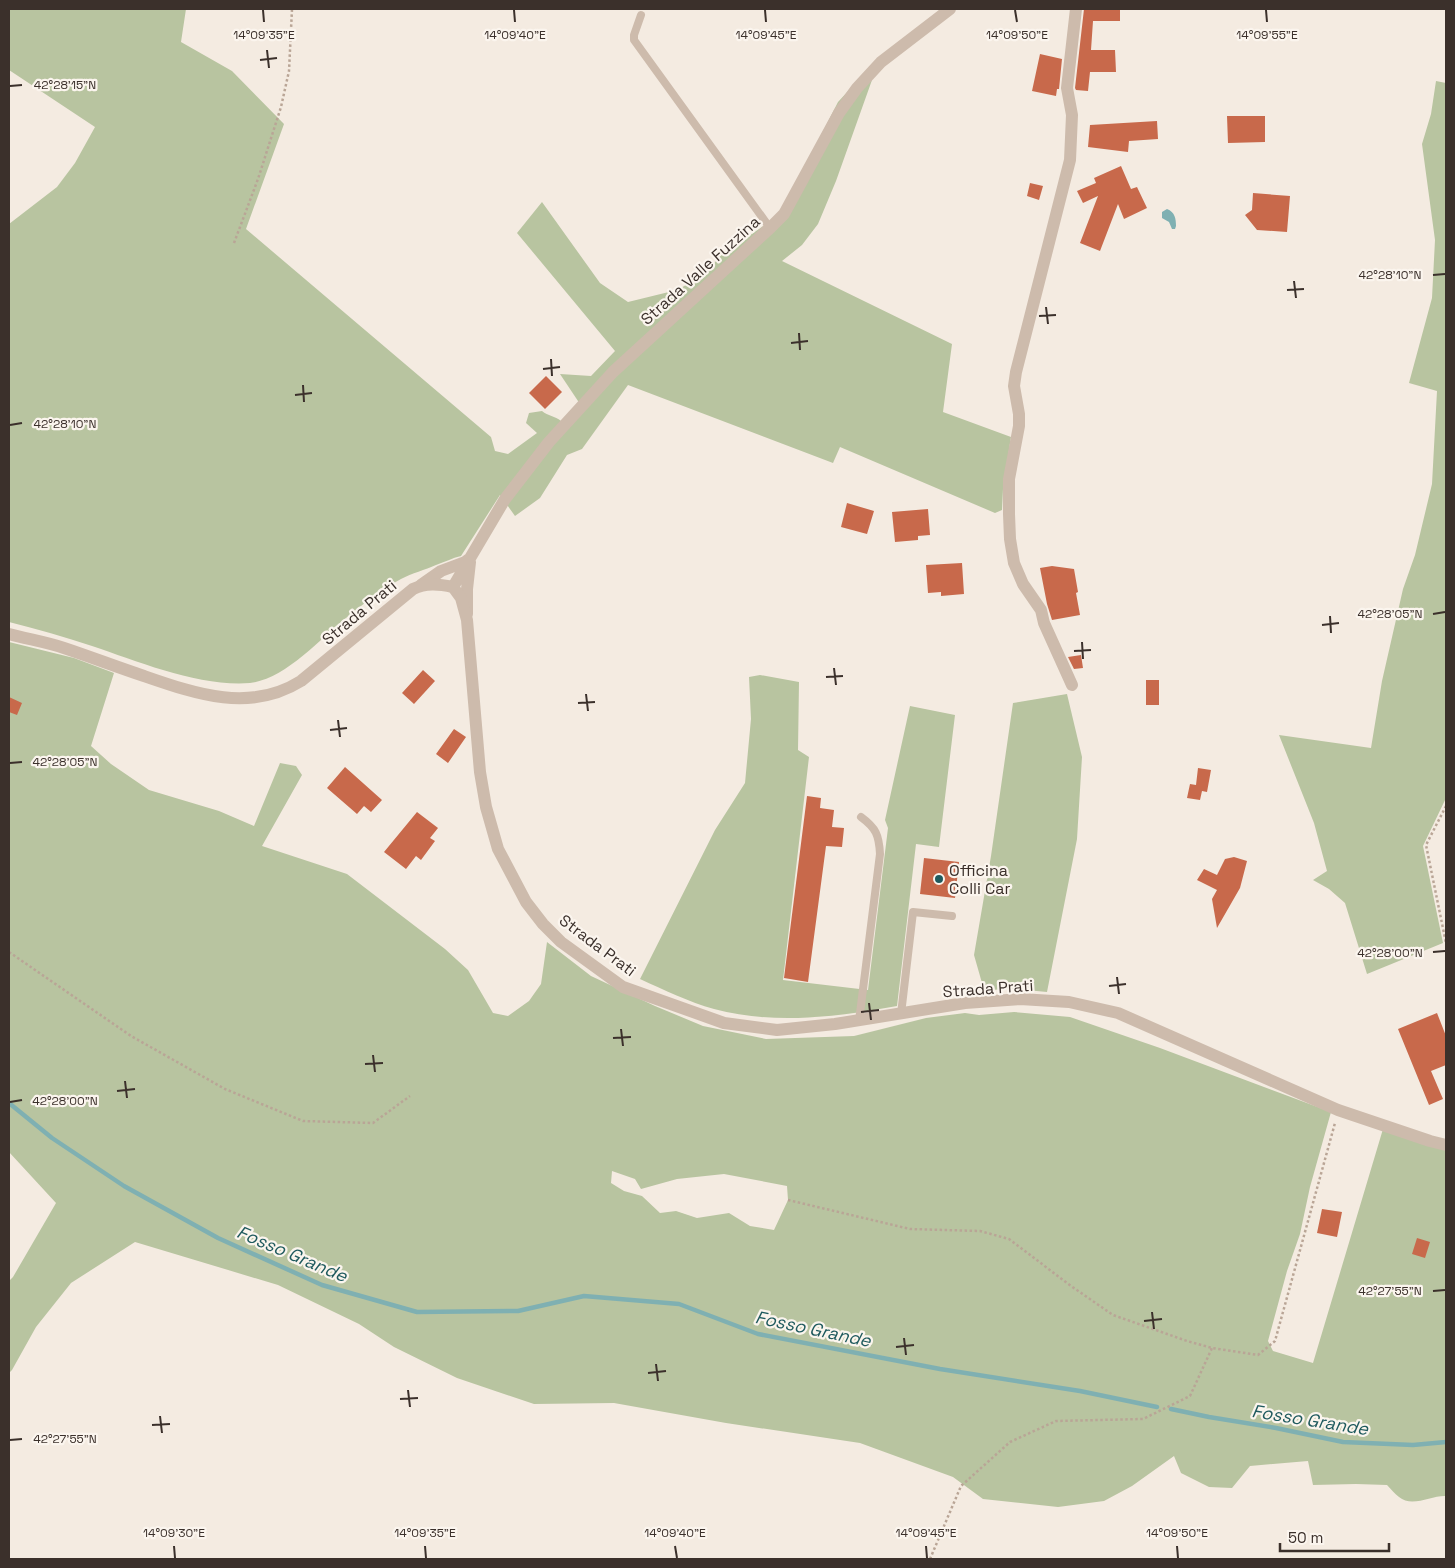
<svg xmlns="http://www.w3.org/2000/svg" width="1455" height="1568" viewBox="0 0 1455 1568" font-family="'Space Grotesk',sans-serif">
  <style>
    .green { fill: #b8c4a0; fill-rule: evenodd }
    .water { fill: #7fb0b2 }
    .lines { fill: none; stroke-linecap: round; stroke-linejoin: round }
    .stream { stroke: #7fb0b2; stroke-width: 4.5 }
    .building { fill: #c8694b }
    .path { stroke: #b9a596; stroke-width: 2.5; stroke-dasharray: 2.5 2.5; stroke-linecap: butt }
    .service { stroke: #cdbbac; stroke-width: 8 }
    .minor { stroke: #cdbbac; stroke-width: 12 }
    .tertiary { stroke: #cdbbac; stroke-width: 12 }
    .ticks { fill: none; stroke: #3b302b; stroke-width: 2 }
    .poi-dot { fill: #1f5a5e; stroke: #fbf5ee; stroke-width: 2 }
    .labels { text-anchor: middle; stroke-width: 4.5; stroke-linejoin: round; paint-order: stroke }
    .street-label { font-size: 16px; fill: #3b302b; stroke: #fbf5ee }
    .poi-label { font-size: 16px; fill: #3b302b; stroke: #fbf5ee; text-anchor: start }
    .water-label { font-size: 18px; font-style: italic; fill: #1f5a5e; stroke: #fbf5ee }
    .ticks-label { font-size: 12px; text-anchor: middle; fill: #3b302b; stroke: #fbf5ee; stroke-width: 4.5; stroke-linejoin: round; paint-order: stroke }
  </style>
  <rect width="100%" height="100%" fill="#f4ebe1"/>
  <path class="green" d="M 9,9 L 186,9 L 181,42 L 232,71 L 284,124 L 246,229 L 491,437 L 495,451 L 508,454 L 537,433 L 526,423 L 529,413 L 542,411 C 548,416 555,416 561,421 L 580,404 L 560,374 L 591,376 L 615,351 L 517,233 L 542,202 L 600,283 L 628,302 L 677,290 L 706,274 L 719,257 L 772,220 L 787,202 L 838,102 L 862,76 L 872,80 L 836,181 L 818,224 L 802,245 L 782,261 L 952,344 L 943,412 L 1011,437 L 1003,489 L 1002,510 L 995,513 L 840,447 L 833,463 L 628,385 L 582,449 L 567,455 L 540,498 L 515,516 L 500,495 L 461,556 C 452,558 445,562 436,565 C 425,570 412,573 401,579 C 382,589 363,604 346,618 C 319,640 285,679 250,683 C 200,687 139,662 92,646 C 65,637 37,629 9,622 L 9,224 L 57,187 L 75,163 L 95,127 L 9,70 Z
    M 1436,81 L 1446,83 L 1446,798 L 1423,846 L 1443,943 L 1367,974 L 1345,903 L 1329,889 L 1313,880 L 1327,871 L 1314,823 L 1279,735 L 1371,748 L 1382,681 L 1403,589 L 1415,555 L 1432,484 L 1437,391 L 1409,383 L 1432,298 L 1435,240 L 1422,144 L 1431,114 Z
    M 9,642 L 74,658 L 114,673 L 91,746 L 111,764 L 149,790 L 219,811 L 254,826 L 280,763 L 296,766 L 302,775 L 262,846 L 347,874 L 445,949 L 468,970 L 493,1013 L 508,1016 L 529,1001 L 541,984 L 547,942 L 591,976 L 655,1006 L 703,1026 L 766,1039 L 854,1036 L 926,1018 L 965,1013 L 979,1015 L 1014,1012 L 1070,1017 L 1160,1048 L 1331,1112 L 1310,1187 L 1300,1234 L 1287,1271 L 1268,1341 L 1273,1351 L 1313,1363 L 1383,1129 L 1446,1150 L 1446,1496 C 1432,1495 1412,1508 1399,1497 C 1395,1494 1391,1489 1387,1485 L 1356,1484 L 1313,1485 L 1308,1461 L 1250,1466 L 1232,1488 L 1209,1487 L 1181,1473 L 1174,1456 L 1132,1486 L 1104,1501 L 1058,1507 L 983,1499 L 953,1477 L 860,1443 L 726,1423 L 614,1403 L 534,1404 L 457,1378 L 394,1347 L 359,1324 L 278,1285 L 135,1242 L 71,1283 L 36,1327 L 12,1370 L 9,1373 L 9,1281 L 13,1277 L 56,1203 L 9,1152 ZM 612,1171 L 635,1179 L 641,1189 L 677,1179 L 724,1174 L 787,1186 L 788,1200 L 774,1230 L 750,1226 L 729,1213 L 697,1218 L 676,1211 L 660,1213 L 642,1196 L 624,1191 L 611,1183 Z
    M 760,675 L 799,682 L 798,750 L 809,757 L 783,980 L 868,990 L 888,828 L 885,820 L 910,706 L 955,715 L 939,847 L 916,844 L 897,1006 C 836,1017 775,1025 714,1009 C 689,1002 664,990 640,979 L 715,830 L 745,783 L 751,719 L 749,677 Z
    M 1067,694 L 1082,757 L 1077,839 L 1047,992 L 1016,989 L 984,990 L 974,955 L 991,856 L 1013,703 Z"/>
  <path class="water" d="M 1167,209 C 1175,212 1176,219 1176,226 L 1175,229 L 1172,229 L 1169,222 L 1162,218 L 1162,212 Z"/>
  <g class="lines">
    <path class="stream" d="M 9,1103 L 52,1138 L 124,1186 L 218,1238 L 322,1285 L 417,1312 L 518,1311 L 584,1296 L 679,1304 L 758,1334 L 940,1369 L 1080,1391 L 1157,1407
      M 1171,1409 L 1209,1417 L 1276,1428 L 1343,1442 L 1413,1445 L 1446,1442"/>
  </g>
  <path class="building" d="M 1084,9 L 1120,9 L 1120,21 L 1093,21 L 1091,50 L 1115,50 L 1116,72 L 1090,72 L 1088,91 L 1076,90 L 1075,88 Z
    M 1040,54 L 1062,59 L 1059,89 L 1057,89 L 1056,96 L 1032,91 Z
    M 1227,116 L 1265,116 L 1265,142 L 1228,143 Z
    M 1157,121 L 1158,139 L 1129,141 L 1128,152 L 1088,147 L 1090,125 Z
    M 1121,166 L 1131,189 L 1137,187 L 1147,208 L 1124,219 L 1118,204 L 1100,251 L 1080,243 L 1098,196 L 1083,203 L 1077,191 L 1096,183 L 1094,178 Z
    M 1030,183 L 1043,186 L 1039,200 L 1027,196 Z
    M 1253,193 L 1290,196 L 1287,232 L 1257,230 L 1245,215 L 1252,210 Z
    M 546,376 L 562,392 L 545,409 L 529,393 Z
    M 847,503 L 874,511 L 867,534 L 841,527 Z
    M 928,509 L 930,535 L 918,536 L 918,540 L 895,542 L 892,512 Z
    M 962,563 L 964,594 L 941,596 L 941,592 L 928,593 L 926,565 Z
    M 1052,566 L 1074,569 L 1078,592 L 1076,593 L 1080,615 L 1052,620 L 1047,604 L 1040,568 Z
    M 1081,655 L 1083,668 L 1074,669 L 1068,657 Z
    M 423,670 L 435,681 L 414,704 L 402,693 Z
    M 1146,680 L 1159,680 L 1159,705 L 1146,705 Z
    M 9,697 L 22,703 L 17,715 L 9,712 Z
    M 454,729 L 466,737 L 448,763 L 436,754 Z
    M 345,767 L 382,800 L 371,812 L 364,806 L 357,814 L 327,788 Z
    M 1198,768 L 1211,770 L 1207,792 L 1202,791 L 1200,800 L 1187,798 L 1190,784 L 1196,785 Z
    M 807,796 L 821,798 L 820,808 L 834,810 L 832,827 L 844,828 L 842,847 L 826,846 L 808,982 L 784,978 Z
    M 417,812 L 438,828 L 430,838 L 435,841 L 421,860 L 416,856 L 406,869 L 384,852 Z
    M 1234,857 L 1247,861 L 1240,888 L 1217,928 L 1212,899 L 1217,890 L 1197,880 L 1204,869 L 1217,875 L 1225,859 Z
    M 924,858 L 959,862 L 955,898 L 920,894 Z
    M 1437,1013 L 1446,1036 L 1446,1065 L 1431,1071 L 1443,1099 L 1429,1105 L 1398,1029 Z
    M 1322,1209 L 1342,1212 L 1337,1237 L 1317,1233 Z
    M 1417,1238 L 1430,1242 L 1425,1258 L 1412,1254 Z"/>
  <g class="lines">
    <path class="path" d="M 234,243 L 258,179 L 281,107 L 289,71 L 292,9
      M 1446,806 L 1426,845 L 1446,943
      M 9,952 L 131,1036 L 225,1089 L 303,1121 L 373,1123 L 410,1096
      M 788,1200 L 910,1229 L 980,1231 L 1009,1239 L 1071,1286 L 1113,1315 L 1187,1341 L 1212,1348 L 1258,1355 L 1275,1341 L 1335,1123
      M 930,1559 L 961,1486 L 1010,1442 L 1056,1421 L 1143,1419 L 1190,1396 L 1212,1348"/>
    <path class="service" d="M 641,15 L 634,35 L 634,40 L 770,228
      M 901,1014 L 913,912 L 952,916
      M 859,1021 L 880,854 C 879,835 876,828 861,817"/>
    <path class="minor" d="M 421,585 L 441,571 L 465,562 L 469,559
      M 453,587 L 505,499 L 549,442 L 613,372 L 770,228 L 784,214 L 839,113 L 857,88 L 881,62 L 950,9
      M 467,614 L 467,589 L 470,562
      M 1072,685 L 1044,623 L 1041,610 L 1023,584 L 1014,563 L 1010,539 L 1009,514 L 1009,479 L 1019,426 L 1019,414 L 1014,386 L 1016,372 L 1070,160 L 1072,115 L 1067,88 L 1076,9"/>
    <path class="tertiary" d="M 9,634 C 27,639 46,642 64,648 C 91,657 117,667 144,676 C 196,694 250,713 301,681 L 413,589 C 426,583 438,584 453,587 L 461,598 L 467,620 L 480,772 L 486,807 L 498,849 L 526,902 L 543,924 L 561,942 L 623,987 L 724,1023 L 777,1030 L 835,1024 L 965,1003 L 1020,999 L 1069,1002 L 1118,1013 L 1338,1110 L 1430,1141 L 1446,1145"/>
  </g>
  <path class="ticks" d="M 263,10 L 264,22M 514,10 L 515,22M 765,10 L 766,22M 1015,10 L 1017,22M 1266,10 L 1267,22M 267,50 L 269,68M 260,60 L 277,58M 10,86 L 22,85M 1433,275 L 1445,274M 1294,281 L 1296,298M 1287,290 L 1304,289M 1046,307 L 1048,324M 1039,316 L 1056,315M 799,333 L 800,350M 791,343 L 808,341M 551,359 L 552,376M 543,369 L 560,367M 303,385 L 304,402M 295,395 L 312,393M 10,425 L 22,423M 1433,614 L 1445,612M 1330,616 L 1331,633M 1322,625 L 1339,623M 1082,642 L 1083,659M 1074,651 L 1091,650M 834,668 L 836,685M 826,677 L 843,676M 586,694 L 588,711M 578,703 L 595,702M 338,720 L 340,737M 330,730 L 347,728M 10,763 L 22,762M 1433,952 L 1445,951M 1117,977 L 1119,994M 1109,986 L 1126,984M 869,1003 L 871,1020M 861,1012 L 879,1010M 621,1029 L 623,1046M 613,1038 L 631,1037M 373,1055 L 375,1072M 365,1064 L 383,1063M 125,1081 L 127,1098M 117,1091 L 135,1089M 10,1102 L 22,1100M 1433,1291 L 1445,1290M 1152,1312 L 1154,1329M 1144,1321 L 1162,1319M 904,1338 L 906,1355M 896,1347 L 914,1345M 656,1364 L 658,1381M 648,1373 L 666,1371M 408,1390 L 410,1407M 400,1399 L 418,1398M 160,1416 L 162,1433M 152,1425 L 170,1424M 10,1440 L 22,1439M 174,1546 L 175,1558M 425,1546 L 426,1558M 675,1546 L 677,1558M 926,1546 L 927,1558M 1177,1546 L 1178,1558"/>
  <circle class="poi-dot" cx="939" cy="879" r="5"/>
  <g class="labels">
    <g class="street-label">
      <text transform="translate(700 270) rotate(-42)" y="6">Strada Valle Fuzzina</text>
      <text transform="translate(359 612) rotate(-40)" y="6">Strada Prati</text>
      <text transform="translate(598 945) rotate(37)" y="6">Strada Prati</text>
      <text transform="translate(988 988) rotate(-4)" y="6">Strada Prati</text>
    </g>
    <g class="poi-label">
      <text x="949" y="876">Officina<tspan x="949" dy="18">Colli Car</tspan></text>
    </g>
    <g class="water-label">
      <text transform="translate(292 1254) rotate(23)" y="6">Fosso Grande</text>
      <text transform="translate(813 1329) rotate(12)" y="6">Fosso Grande</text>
      <text transform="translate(1310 1420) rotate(9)" y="6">Fosso Grande</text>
    </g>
  </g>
  <g class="ticks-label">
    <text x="264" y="39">14°09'35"E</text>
    <text x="515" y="39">14°09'40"E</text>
    <text x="766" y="39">14°09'45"E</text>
    <text x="1017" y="39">14°09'50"E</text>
    <text x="1267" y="39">14°09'55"E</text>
    <text x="65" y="89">42°28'15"N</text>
    <text x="1390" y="279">42°28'10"N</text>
    <text x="65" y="428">42°28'10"N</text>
    <text x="1390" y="618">42°28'05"N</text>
    <text x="65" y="766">42°28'05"N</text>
    <text x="1390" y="957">42°28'00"N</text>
    <text x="65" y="1105">42°28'00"N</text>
    <text x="1390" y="1295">42°27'55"N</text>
    <text x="65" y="1443">42°27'55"N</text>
    <text x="174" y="1537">14°09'30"E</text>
    <text x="425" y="1537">14°09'35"E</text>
    <text x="675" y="1537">14°09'40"E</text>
    <text x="926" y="1537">14°09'45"E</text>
    <text x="1177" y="1537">14°09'50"E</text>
  </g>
  <rect width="1455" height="1568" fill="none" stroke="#3b302b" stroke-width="20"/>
  <path d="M1280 1543v8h109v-8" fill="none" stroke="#3b302b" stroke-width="2.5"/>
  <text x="1288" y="1543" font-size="15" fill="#3b302b" stroke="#fbf5ee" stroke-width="4" paint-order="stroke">50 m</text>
</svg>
